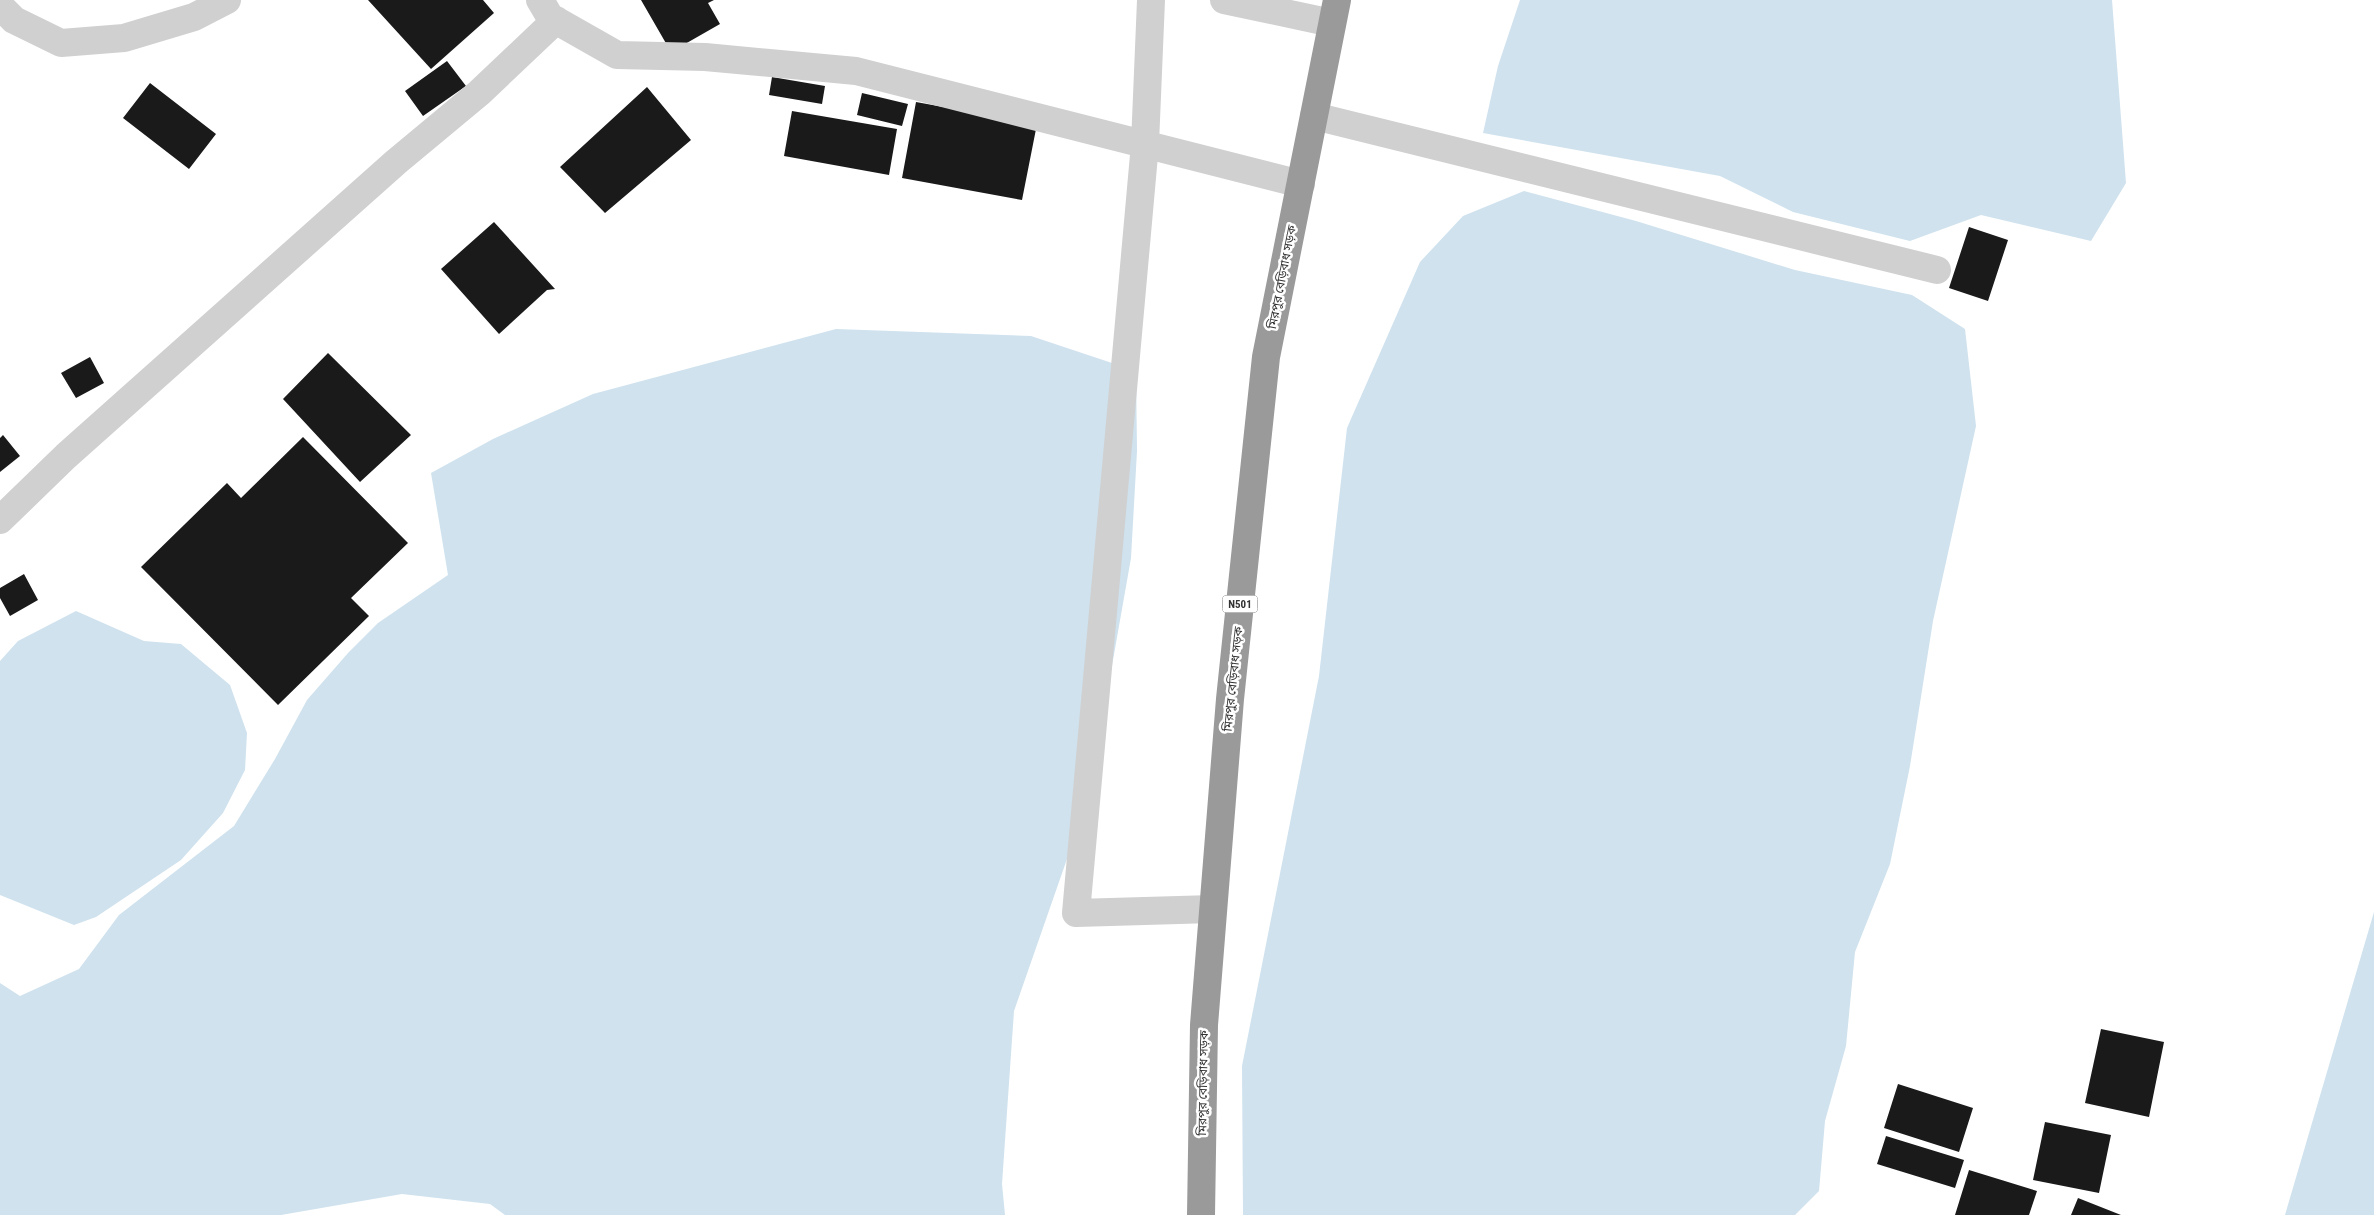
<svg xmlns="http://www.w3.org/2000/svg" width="2374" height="1215" viewBox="0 0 2374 1215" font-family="'Roboto Condensed','Noto Sans Bengali',sans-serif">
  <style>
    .water { fill: #cfe2ee }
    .building { fill: #1a1a1a }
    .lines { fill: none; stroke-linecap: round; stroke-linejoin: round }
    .minor { stroke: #d0d0d0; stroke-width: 28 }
    .highway { stroke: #9a9a9a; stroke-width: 28 }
    .labels { text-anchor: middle; stroke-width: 5; stroke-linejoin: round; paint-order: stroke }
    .shield { fill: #fff; stroke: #707070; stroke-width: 1 }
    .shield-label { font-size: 11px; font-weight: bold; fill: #333 }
    .street-label { font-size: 12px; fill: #333; stroke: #fff }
  </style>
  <rect width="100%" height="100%" fill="#fff"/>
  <path class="water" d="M 1520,0 L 2112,0 L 2126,183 L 2091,241 L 1981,215 L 1910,241 L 1793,212 L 1720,176 L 1483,133 L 1498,66 Z
    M 1524,191 L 1636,221 L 1795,270 L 1912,295 L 1965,329 L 1976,426 L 1933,621 L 1910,766 L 1890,864 L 1855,952 L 1846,1046 L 1825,1121 L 1819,1191 L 1795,1215 L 1243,1215 L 1242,1066 L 1319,676 L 1347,428 L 1420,262 L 1463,216 Z
    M 836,329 L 1031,336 L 1136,371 L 1137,451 L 1131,558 L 1110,677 L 1075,836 L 1014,1011 L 1002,1184 L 1005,1215 L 505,1215 L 490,1204 L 402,1194 L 281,1215 L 0,1215 L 0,983 L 20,996 L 79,969 L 119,915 L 234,826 L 275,759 L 307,700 L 348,653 L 378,623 L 448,575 L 431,473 L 493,439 L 593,394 Z
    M 76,611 L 144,641 L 181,644 L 230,685 L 247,733 L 245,770 L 223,813 L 181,860 L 96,917 L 74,925 L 0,895 L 0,661 L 18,641 Z
    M 2374,912 L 2374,1215 L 2285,1215 Z"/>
  <path class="building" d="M 368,0 L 483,0 L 494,13 L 431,69 Z
    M 641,0 L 714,0 L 708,3 L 720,24 L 671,52 Z
    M 447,61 L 466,86 L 423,116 L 405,91 Z
    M 772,77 L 825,86 L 822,104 L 769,95 Z
    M 150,83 L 216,134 L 189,169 L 123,118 Z
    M 647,87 L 691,140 L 605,213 L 560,167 Z
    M 862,93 L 908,104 L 902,126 L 857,115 Z
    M 916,102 L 1037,124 L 1022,200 L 902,178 Z
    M 792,111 L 897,129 L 889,175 L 784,156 Z
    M 494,222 L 555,289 L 547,290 L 499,334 L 441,269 Z
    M 1969,227 L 2008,240 L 1988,301 L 1949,288 Z
    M 328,353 L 411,435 L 360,482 L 283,399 Z
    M 90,357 L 104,383 L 76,398 L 61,373 Z
    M 3,435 L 20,456 L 0,472 L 0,438 Z
    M 303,437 L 408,543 L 351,598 L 369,616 L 278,705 L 141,567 L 227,483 L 241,498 Z
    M 24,574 L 38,600 L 10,616 L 0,598 L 0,588 Z
    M 2101,1029 L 2164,1042 L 2149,1117 L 2085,1103 Z
    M 1898,1084 L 1973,1108 L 1959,1152 L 1884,1128 Z
    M 2045,1122 L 2111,1135 L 2099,1193 L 2033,1180 Z
    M 1886,1136 L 1964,1160 L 1955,1188 L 1877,1164 Z
    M 1969,1170 L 2037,1191 L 2029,1215 L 1955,1215 Z
    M 2078,1198 L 2121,1215 L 2071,1215 Z"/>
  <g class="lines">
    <path class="minor" d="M 540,0 L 550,17 L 617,55 L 705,57 L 856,71 L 1301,184
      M 1151,0 L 1145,144 L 1076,913 L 1213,909
      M 1224,0 L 1332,23
      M 0,6 L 14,20 L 61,43 L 124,38 L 194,17 L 227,0
      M 1314,116 L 1937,270
      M 0,520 L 66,456 L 396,162 L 479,93 L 556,20"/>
    <path class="highway" d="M 1201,1215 L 1204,1025 L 1230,699 L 1266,357 L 1337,0"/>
  </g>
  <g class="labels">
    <rect class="shield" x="1222.5" y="595.5" width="35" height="17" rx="4"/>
    <g class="shield-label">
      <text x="1240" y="608">N501</text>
    </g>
    <g class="street-label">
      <text transform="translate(1282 277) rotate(-79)" y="4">মিরপুর বেড়িবাধ সড়ক</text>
      <text transform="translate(1233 679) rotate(-84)" y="4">মিরপুর বেড়িবাধ সড়ক</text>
      <text transform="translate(1203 1083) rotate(-89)" y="4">মিরপুর বেড়িবাধ সড়ক</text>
    </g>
  </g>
</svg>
